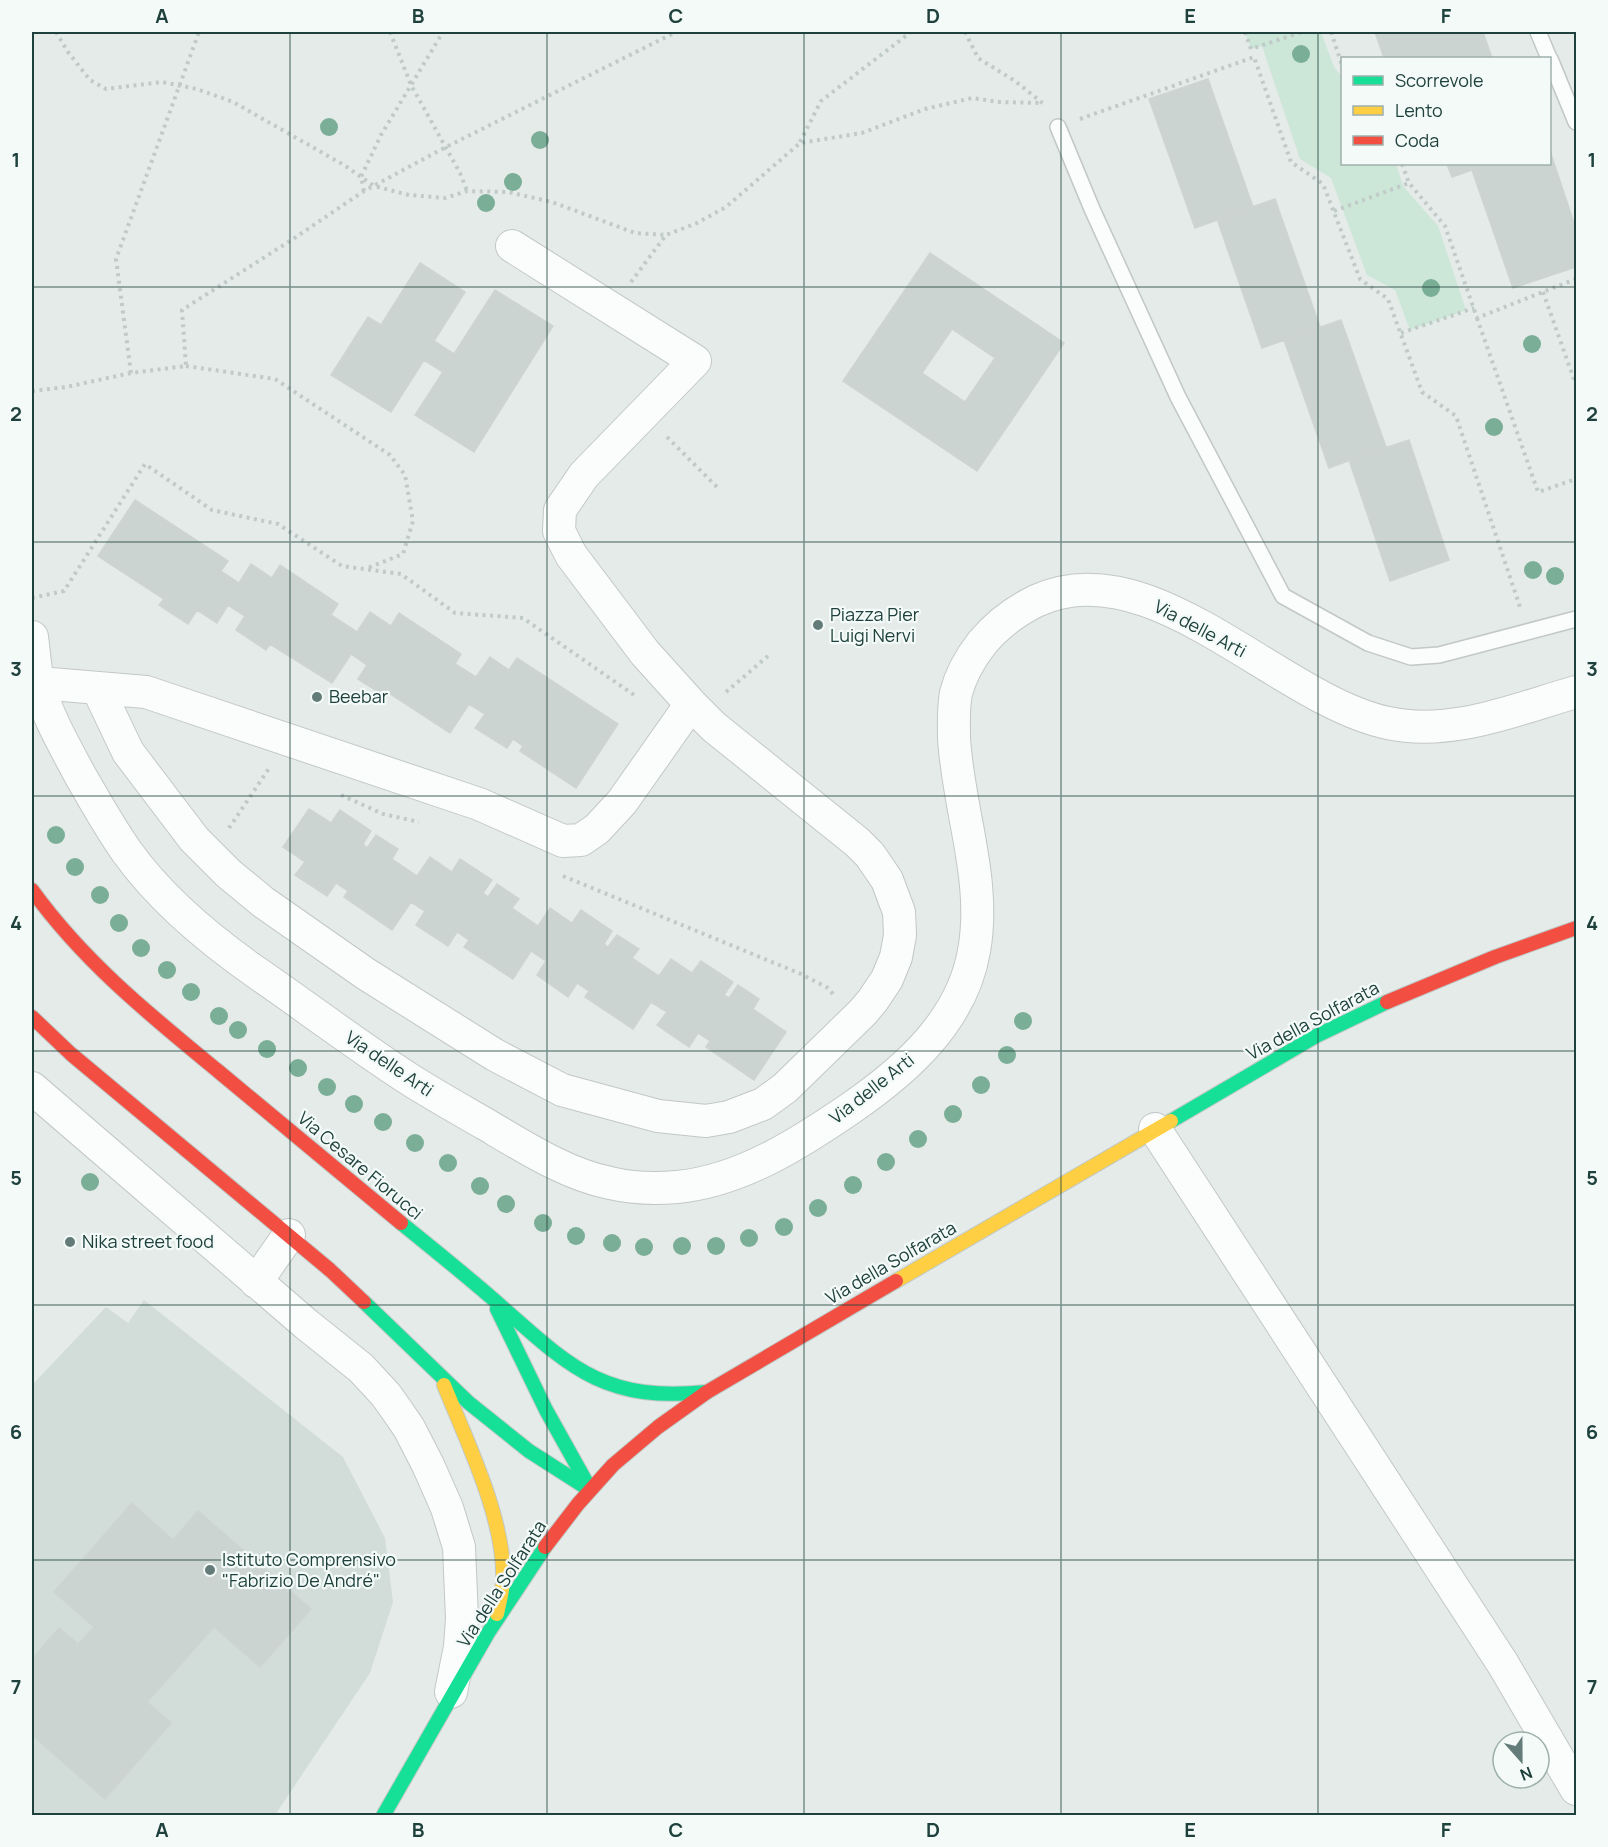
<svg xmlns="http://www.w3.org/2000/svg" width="1608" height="1847" viewBox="0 0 1608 1847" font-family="Manrope,sans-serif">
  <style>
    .built { fill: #d2ddd9 }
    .green { fill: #cce6d7 }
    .building { fill: #ccd4d2; stroke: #cdd4d2; stroke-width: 1.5; fill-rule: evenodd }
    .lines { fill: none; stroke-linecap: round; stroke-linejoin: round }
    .lane-casing { stroke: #c2c8c6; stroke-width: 18 }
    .street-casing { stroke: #c2c8c6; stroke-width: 34 }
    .fast-casing { stroke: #c0c9c7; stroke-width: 16 }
    .slow-casing { stroke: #c0c9c7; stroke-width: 16 }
    .jam-casing { stroke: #c0c9c7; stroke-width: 16 }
    .path { stroke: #c0cbc9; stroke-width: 4; stroke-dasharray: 3 4.5; stroke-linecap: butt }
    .lane { stroke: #fbfcfc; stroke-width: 15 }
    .street { stroke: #fbfcfc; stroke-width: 32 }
    .fast { stroke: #16e098; stroke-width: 14 }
    .slow { stroke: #ffcf43; stroke-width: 14 }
    .jam { stroke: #f24e42; stroke-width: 14 }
    .tree { fill: #7bae97 }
    .grid { fill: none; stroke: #1f413d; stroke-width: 1.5; stroke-opacity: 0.55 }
    .poi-dot { fill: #647c79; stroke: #f3faf7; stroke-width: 2 }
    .labels { text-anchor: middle; stroke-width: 4.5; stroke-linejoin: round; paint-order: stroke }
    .poi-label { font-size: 18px; fill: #1f413d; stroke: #f3faf7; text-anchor: start }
    .street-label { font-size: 18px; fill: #1f413d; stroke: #f3faf7 }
    .neatline { fill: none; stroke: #1f413d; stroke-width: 2 }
    .grid-label { font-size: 20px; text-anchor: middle; font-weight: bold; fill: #1f413d }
  </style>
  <rect width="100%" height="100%" fill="#e5ebe9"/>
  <path class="built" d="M 144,1300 L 343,1457 L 385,1538 L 393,1602 L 370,1673 L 275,1815 L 32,1815 L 32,1385 L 106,1307 L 128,1323 Z"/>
  <path class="green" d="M 1245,32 L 1321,32 L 1334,67 L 1342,77 L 1342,164 L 1396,164 L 1403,186 L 1438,226 L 1466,310 L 1410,330 L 1395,290 L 1367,275 L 1331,178 L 1300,159 L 1262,46 L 1251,49 Z"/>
  <path class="building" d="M 1375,32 L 1459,32 L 1460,34 L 1466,32 L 1483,32 L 1492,58 L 1411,58 L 1411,57 L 1384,58 Z
    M 1208,79 L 1253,207 L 1195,228 L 1149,99 Z
    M 1550,151 L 1576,229 L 1576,267 L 1513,288 L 1472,170 L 1452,177 L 1447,164 L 1550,164 Z
    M 1275,199 L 1320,327 L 1262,348 L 1217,219 Z
    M 930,253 L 1064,343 L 977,471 L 843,381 ZM 952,329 L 995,358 L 965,402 L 922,373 Z
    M 420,263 L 465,292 L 434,341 L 454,354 L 495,290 L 553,326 L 474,452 L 415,415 L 443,372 L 424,360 L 391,412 L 331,375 L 368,317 L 381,325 Z
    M 1341,320 L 1386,447 L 1329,468 L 1284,340 Z
    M 1409,440 L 1449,560 L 1390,581 L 1349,460 Z
    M 135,500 L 228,561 L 221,571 L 239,583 L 251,564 L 272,578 L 280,565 L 338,604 L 331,615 L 357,632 L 370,612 L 391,626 L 399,613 L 461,654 L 455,664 L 476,677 L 490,657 L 509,670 L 517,658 L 618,724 L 576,788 L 520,751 L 523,746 L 513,739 L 507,748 L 475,728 L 485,714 L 469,704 L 450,733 L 389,693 L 386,697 L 358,679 L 367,665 L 351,654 L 332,683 L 270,644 L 266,650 L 236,630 L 245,616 L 228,605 L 217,623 L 197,610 L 188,624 L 159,605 L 164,599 L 98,556 Z
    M 309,809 L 331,823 L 340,810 L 371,831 L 363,844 L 367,848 L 376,835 L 398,849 L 392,859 L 417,876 L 430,857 L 452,872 L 460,859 L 492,880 L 483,893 L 488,897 L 497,884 L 519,899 L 512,908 L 538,926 L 550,908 L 572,923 L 581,910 L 612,931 L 604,944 L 608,947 L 617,935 L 639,949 L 632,958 L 659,976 L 671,959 L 692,973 L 701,961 L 733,982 L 724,995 L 729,998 L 738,985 L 759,999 L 753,1009 L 786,1032 L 754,1080 L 706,1047 L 710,1041 L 698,1033 L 689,1047 L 657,1025 L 667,1012 L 651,1002 L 633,1029 L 585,997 L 589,991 L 577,983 L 568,997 L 537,975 L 546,961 L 531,951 L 513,979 L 464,947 L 469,940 L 457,932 L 448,946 L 416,925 L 425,911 L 411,902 L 392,930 L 344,897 L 348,891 L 336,883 L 327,896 L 295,875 L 305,862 L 283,847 Z
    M 132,1503 L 173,1540 L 198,1511 L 311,1609 L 260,1667 L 214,1627 L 147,1702 L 171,1723 L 105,1799 L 32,1735 L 32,1659 L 59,1628 L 78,1644 L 94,1627 L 54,1592 Z"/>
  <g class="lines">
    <g class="lane-casing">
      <path id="lane" d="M 1538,32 L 1549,58
        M 1550,59 L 1576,122
        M 1058,127 L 1092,209 L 1178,397 L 1283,596 L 1368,643 L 1411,657 L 1439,655 L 1576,619"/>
    </g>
    <g class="street-casing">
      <path id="street" d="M 32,637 C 34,652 35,667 38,682 C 46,714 64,745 80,775 C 95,801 110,828 127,852 C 162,901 211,941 260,975 C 309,1009 358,1046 409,1079 C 434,1095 461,1110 487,1125 C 524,1147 568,1175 610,1183 C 631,1188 655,1189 677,1187 C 741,1181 800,1143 851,1108 C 906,1070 962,1021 974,951 C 987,880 958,809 954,738 C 954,723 953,708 956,693 C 961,674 971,657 982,643 C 996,626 1016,611 1036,601 C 1151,547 1278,700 1388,723 C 1452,737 1516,709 1576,692
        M 39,683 L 146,692 L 479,804 L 563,841 L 581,840 L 597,829 L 622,802 L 691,704
        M 98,689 L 128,752 L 194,839 L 229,874 L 263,902 L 366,974 L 495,1055 L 562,1090 L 658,1116 L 706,1121 L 729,1117 L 763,1104 L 785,1088 L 863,1012 L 873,1000 L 887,979 L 896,957 L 900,935 L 899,912 L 887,880 L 870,855 L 857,842 L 714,727 L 691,704 L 645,653 L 571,555 L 559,531 L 560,510 L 584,475 L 695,361 L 512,246
        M 32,1088 L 306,1324 L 361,1368 L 386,1395 L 398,1412 L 409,1428 L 428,1465 L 447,1508 L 459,1547 L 462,1619 L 460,1647 L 451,1692
        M 1155,1129 L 1503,1664 L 1576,1789
        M 256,1282 L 289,1235"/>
    </g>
    <g class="fast-casing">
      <path id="fast" d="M 1171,1121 L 1316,1036 L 1387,1002
        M 401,1223 C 432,1248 463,1273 493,1299 C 568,1365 601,1403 707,1392
        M 364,1302 L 469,1403 L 529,1451 L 590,1490
        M 497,1309 L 546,1410 L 589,1487
        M 383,1816 L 488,1633 L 545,1547"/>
    </g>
    <g class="slow-casing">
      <path id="slow" d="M 896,1281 L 1171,1121
        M 444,1385 C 467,1442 506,1521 503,1582 C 502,1593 499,1604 497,1614"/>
    </g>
    <g class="jam-casing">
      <path id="jam" d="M 32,890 C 84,962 150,1015 218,1071 C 279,1122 340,1172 401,1223
        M 1387,1002 L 1495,957 L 1576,928
        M 32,1017 L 71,1054 L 330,1270 L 364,1302
        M 545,1547 L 578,1504 L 613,1465 L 658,1427 L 707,1392 L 896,1281"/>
    </g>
    <path class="path" d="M 56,32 L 68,52 L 90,80 L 106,89 L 162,82 L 197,89 L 233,102 L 344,165 L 374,186 L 409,195 L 445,198 L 467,191 L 508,192 L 552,202 L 635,233 L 666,235
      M 390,32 L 411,85 L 460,173 L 467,191
      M 965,32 L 978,58 L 1015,81 L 1045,105
      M 1245,32 L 1251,49 L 1302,32
      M 1331,32 L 1342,65
      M 1080,119 L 1254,57 L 1291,162 L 1323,184 L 1360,279 L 1388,299 L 1422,392 L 1456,416 L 1521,610
      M 800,142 L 821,101 L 911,32
      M 1402,164 L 1409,183 L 1445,226 L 1477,318 L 1576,279
      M 364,191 L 361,177 L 381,135 L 443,32
      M 1334,211 L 1409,183
      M 631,282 L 666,235 L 697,223 L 726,207 L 800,143 L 862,133 L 925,109 L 972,98 L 999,102 L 1042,103
      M 1543,292 L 1576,385
      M 1477,318 L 1538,492 L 1576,479
      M 1401,333 L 1474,308
      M 186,366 L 275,379 L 390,455 L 405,475 L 413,521 L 403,554 L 365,569
      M 131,373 L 116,259 L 199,32
      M 32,391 L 66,387 L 131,373 L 186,366 L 182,310 L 293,239 L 364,191 L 446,147 L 676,32
      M 667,437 L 717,487
      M 32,598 L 64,591 L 145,464 L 212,510 L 278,524 L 342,566 L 401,574 L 455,613 L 523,618 L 637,697
      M 726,692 L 768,656
      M 341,795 L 383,814 L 419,822
      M 229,828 L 270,767
      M 563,876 L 801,974 L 828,988 L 833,994"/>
    <use href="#lane" class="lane"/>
    <use href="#street" class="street"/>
    <use href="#fast" class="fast"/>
    <use href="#slow" class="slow"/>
    <use href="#jam" class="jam"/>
  </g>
  <g class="tree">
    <circle cx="1301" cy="54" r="9"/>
    <circle cx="329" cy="127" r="9"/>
    <circle cx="540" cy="140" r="9"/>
    <circle cx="513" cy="182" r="9"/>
    <circle cx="486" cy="203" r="9"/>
    <circle cx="1431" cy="288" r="9"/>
    <circle cx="1532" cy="344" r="9"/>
    <circle cx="1494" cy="427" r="9"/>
    <circle cx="1533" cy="570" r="9"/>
    <circle cx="1555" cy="576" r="9"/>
    <circle cx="56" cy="835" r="9"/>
    <circle cx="75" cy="867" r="9"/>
    <circle cx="100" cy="895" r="9"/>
    <circle cx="119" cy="923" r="9"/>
    <circle cx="141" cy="948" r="9"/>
    <circle cx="167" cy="970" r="9"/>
    <circle cx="191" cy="992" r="9"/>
    <circle cx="219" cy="1016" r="9"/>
    <circle cx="1023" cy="1021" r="9"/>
    <circle cx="238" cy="1030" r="9"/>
    <circle cx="267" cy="1049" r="9"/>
    <circle cx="1007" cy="1055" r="9"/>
    <circle cx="298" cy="1068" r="9"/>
    <circle cx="981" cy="1085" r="9"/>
    <circle cx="327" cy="1087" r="9"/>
    <circle cx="354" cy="1104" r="9"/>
    <circle cx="953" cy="1114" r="9"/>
    <circle cx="383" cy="1122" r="9"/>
    <circle cx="918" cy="1139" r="9"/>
    <circle cx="415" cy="1143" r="9"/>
    <circle cx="886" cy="1162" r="9"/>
    <circle cx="448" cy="1163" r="9"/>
    <circle cx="90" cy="1182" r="9"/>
    <circle cx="853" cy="1185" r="9"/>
    <circle cx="480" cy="1186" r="9"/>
    <circle cx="506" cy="1204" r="9"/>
    <circle cx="818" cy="1208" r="9"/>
    <circle cx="543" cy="1223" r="9"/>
    <circle cx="784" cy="1227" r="9"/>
    <circle cx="576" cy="1236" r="9"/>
    <circle cx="749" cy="1238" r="9"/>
    <circle cx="612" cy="1243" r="9"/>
    <circle cx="682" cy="1246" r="9"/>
    <circle cx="716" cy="1246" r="9"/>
    <circle cx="644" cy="1247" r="9"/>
  </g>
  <path class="grid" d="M 290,32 L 290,1816M 547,32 L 547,1816M 804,32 L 804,1816M 1061,32 L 1061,1816M 1318,32 L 1318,1816M 32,287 L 1576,287M 32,542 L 1576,542M 32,796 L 1576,796M 32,1051 L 1576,1051M 32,1305 L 1576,1305M 32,1560 L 1576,1560"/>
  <g class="poi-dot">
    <circle cx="818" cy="625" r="6"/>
    <circle cx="317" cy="697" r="6"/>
    <circle cx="70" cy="1242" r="6"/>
    <circle cx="210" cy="1570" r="6"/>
  </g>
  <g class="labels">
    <g class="poi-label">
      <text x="830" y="621">Piazza Pier<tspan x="830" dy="21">Luigi Nervi</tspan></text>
      <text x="329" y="703">Beebar</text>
      <text x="82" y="1248">Nika street food</text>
      <text x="222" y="1566">Istituto Comprensivo<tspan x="222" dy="21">"Fabrizio De André"</tspan></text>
    </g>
    <g class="street-label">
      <text transform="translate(1200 629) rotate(28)" y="6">Via delle Arti</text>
      <text transform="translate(1313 1021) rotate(-28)" y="6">Via della Solfarata</text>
      <text transform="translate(389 1064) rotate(34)" y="6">Via delle Arti</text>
      <text transform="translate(872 1089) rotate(-38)" y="6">Via delle Arti</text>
      <text transform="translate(360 1166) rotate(40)" y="6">Via Cesare Fiorucci</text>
      <text transform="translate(891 1263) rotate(-30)" y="6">Via della Solfarata</text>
      <text transform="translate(502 1584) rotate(-57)" y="6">Via della Solfarata</text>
    </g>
  </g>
  <rect width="1608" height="1847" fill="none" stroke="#f3faf7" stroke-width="66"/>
  <rect x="1341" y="57" width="210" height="108" fill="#f3faf7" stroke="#9eb0ad" stroke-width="1.5"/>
  <rect x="1353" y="76" width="30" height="9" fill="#16e098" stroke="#9eb0ad" stroke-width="1.5"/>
  <text x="1395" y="87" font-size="18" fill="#1f413d">Scorrevole</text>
  <rect x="1353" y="106" width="30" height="9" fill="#ffcf43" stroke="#9eb0ad" stroke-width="1.5"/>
  <text x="1395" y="117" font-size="18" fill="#1f413d">Lento</text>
  <rect x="1353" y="136" width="30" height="9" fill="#f24e42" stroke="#9eb0ad" stroke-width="1.5"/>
  <text x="1395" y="147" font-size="18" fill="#1f413d">Coda</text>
  <g transform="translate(1521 1760) rotate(159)"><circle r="28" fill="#f3faf7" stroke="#9eb0ad" stroke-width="1.5"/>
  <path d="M0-4.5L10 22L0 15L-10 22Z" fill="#647c79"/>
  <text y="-9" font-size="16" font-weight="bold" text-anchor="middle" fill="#1f413d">N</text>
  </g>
  <rect x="33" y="33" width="1542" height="1781" class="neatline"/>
  <g class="grid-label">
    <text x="162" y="23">A</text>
    <text x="418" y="23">B</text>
    <text x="676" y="23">C</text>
    <text x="933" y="23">D</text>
    <text x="1190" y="23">E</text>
    <text x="1446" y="23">F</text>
    <text x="16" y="167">1</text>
    <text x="1592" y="167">1</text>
    <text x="16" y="421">2</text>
    <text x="1592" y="421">2</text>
    <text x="16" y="676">3</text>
    <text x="1592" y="676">3</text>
    <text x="16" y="930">4</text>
    <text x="1592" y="930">4</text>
    <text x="16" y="1185">5</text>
    <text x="1592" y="1185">5</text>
    <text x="16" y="1439">6</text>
    <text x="1592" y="1439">6</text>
    <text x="16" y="1694">7</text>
    <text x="1592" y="1694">7</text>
    <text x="162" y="1837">A</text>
    <text x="418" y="1837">B</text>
    <text x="676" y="1837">C</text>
    <text x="933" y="1837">D</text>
    <text x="1190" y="1837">E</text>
    <text x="1446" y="1837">F</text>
  </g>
</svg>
